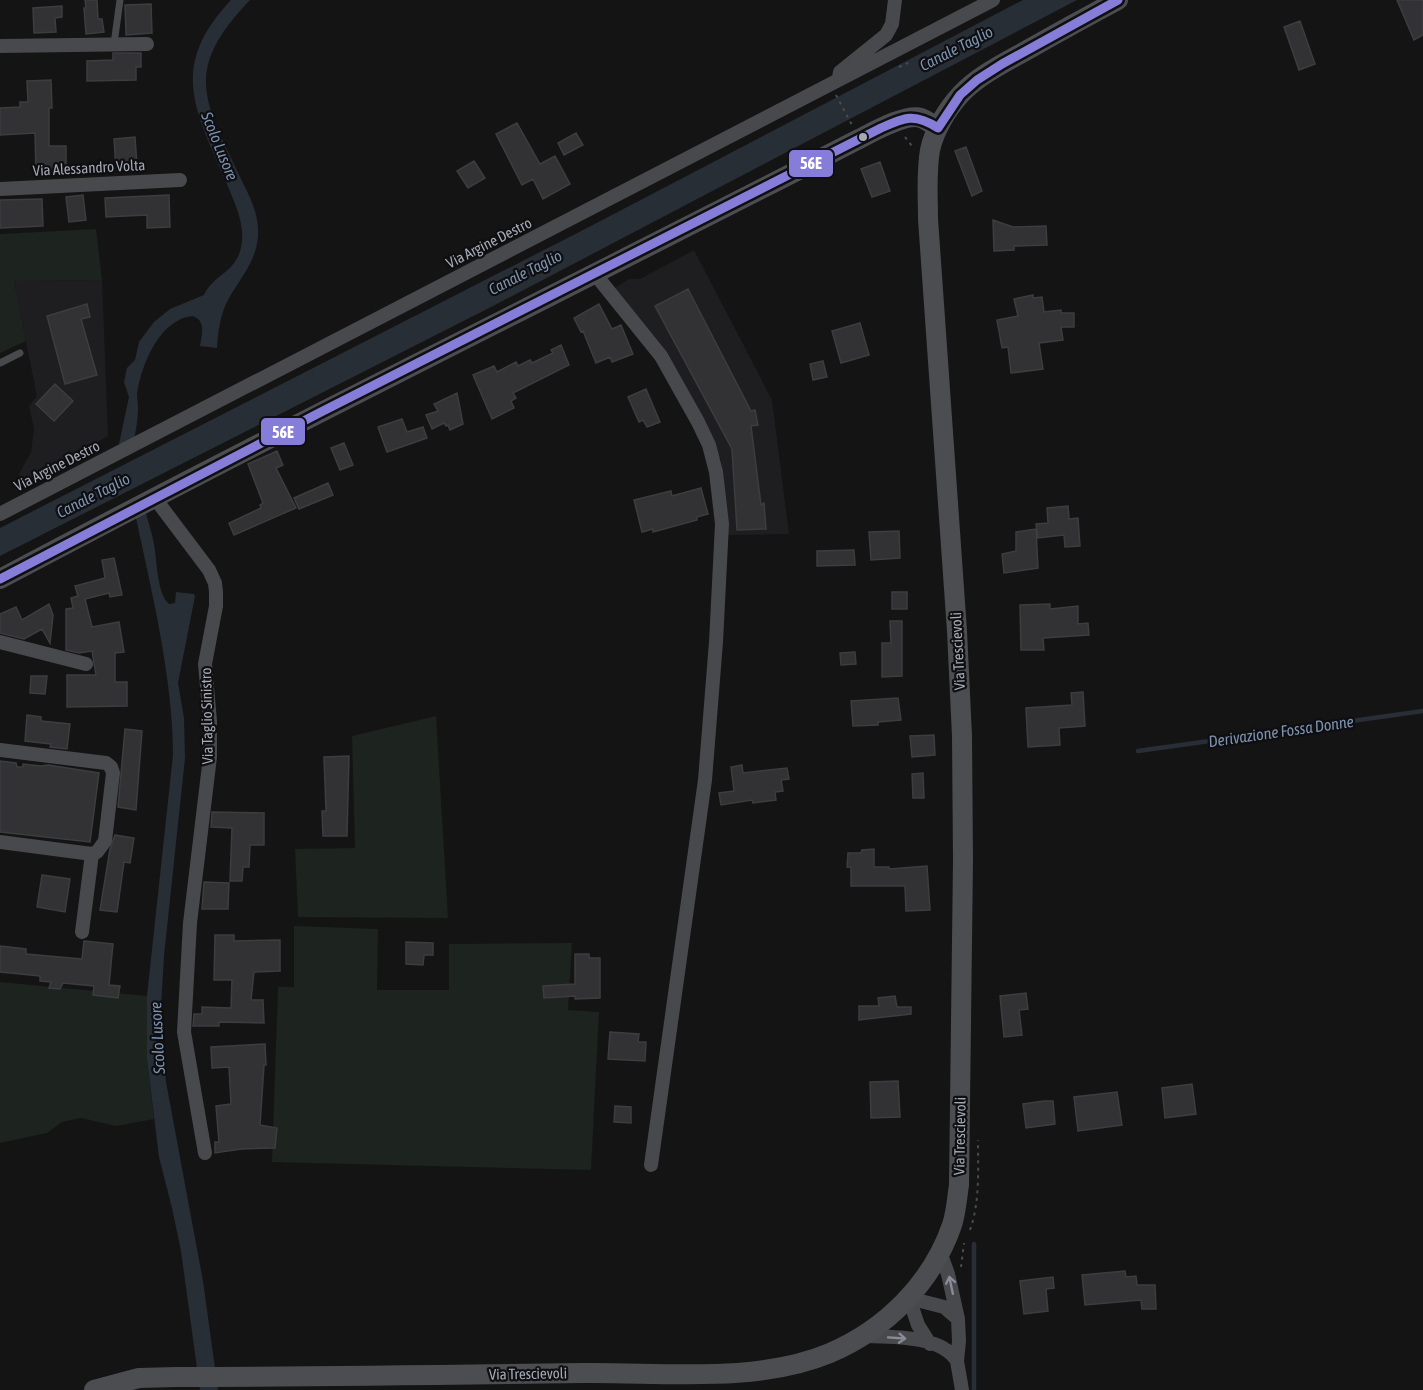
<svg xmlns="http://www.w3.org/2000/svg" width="1423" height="1390" viewBox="0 0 1423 1390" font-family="'Asap Condensed',sans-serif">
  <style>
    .built { fill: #1e1e20 }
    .green { fill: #1d231e }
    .water { fill: #282e36 }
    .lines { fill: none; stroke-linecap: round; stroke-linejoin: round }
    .stream { stroke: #282e36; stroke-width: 4.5 }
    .building { fill: #323234; stroke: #3d3d40; stroke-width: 1.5 }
    .path { stroke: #4a4b4f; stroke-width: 2; stroke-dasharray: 3 4.5; stroke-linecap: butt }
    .service { stroke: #48494d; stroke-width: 7 }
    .minor { stroke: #48494d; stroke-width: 14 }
    .secondary { stroke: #4c4d51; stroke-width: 20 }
    .bus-1-casing { stroke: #0f0e10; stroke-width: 14 }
    .bus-1 { stroke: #867dd9; stroke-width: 9 }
    .oneway { stroke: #898c96 }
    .bus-dot { fill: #a5a9b5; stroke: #0f0e10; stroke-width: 2 }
    .labels { text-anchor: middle; stroke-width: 4.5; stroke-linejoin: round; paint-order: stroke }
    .street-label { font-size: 15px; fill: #a5a9b5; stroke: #0f0e10 }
    .water-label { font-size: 16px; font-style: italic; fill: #7c93b0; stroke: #0f0e10 }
    .line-badge { stroke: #0f0e10; stroke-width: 2 }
    .badge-label { font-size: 16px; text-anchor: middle; font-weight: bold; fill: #fff }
  </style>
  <rect width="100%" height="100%" fill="#141414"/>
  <path class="built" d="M 694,250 L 772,400 L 789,534 L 726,535 L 726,509 L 721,461 L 698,409 L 613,289 L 629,279 L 640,279 Z
    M 102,280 L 108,436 L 25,484 L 19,474 L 31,452 L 34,429 L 29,406 L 37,396 L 14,281 Z"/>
  <path class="green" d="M 96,229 L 102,280 L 14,281 L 26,341 L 0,353 L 0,234 Z
    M 436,716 L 448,918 L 298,917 L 295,849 L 355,848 L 352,736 Z
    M 294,926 L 378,929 L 377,990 L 449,990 L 449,944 L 572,943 L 568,1010 L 599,1012 L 591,1170 L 272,1162 L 278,987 L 294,987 Z
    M 0,982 L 147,996 L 147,1059 L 154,1119 L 116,1126 L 81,1118 L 62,1122 L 47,1133 L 0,1143 Z"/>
  <path class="water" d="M 231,0 L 250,0 C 182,71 204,100 241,179 C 250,197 259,214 258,235 C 257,261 240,278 228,300 C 220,315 218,332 217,348 L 200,346 C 202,334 206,321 193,316 C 159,319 141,366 137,394 C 137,399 138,403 138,408 C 138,419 136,430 134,440 L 123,447 L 119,444 L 129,397 L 124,382 L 127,368 L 135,360 L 139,342 L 154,322 L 170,309 L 204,295 C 215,272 239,273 242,241 C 244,221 234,202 227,184 C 195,110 168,67 231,0 Z
    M 1023,0 L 1077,0 L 493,306 L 0,556 L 0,528 L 589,227 Z
    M 146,513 C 149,525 152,533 154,544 C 157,560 157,594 169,604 L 175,603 L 176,592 L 194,594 L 195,596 L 178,683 L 184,718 L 185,758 L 164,956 L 160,1024 L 166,1082 L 203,1281 L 218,1390 L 200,1390 L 181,1251 L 172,1208 L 159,1157 L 147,1059 L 147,996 L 173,755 C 173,679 152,593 136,518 Z"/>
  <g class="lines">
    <path class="stream" d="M 1138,751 L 1423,711
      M 974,1390 L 974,1244"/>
  </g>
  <path class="building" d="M 85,0 L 97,0 L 98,19 L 102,19 L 104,32 L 86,34 L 84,8 L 86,8 Z
    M 1397,0 L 1423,0 L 1423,35 L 1414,40 Z
    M 151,4 L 152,33 L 126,35 L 125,5 Z
    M 62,6 L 62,17 L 55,18 L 56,32 L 34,33 L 33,8 Z
    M 1300,21 L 1315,64 L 1299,70 L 1284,27 Z
    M 113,53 L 141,53 L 141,67 L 136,67 L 136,80 L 87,81 L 87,61 L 113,60 Z
    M 51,80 L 52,108 L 49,108 L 49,146 L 66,146 L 66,173 L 36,174 L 35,133 L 0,135 L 0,108 L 20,107 L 20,102 L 28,102 L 27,81 Z
    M 517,123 L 540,164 L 555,156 L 570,184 L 543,199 L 533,179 L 522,185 L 496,134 Z
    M 576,133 L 583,145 L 564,155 L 558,143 Z
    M 135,137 L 137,166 L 116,168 L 114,139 Z
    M 966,147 L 982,191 L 972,196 L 955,151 Z
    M 474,161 L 485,178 L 468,188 L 457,171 Z
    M 880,162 L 890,191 L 872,197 L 861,169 Z
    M 83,195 L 86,220 L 69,222 L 66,197 Z
    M 169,195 L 170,227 L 147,228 L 147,215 L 106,217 L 105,198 Z
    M 42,199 L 43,226 L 0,228 L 0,200 Z
    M 993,220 L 1013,227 L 1046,226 L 1047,245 L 1014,246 L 1014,250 L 994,251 Z
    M 688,289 L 751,411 L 755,410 L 758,425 L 751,426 L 761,505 L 764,503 L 766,529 L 737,530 L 732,449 L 655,306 Z
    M 1033,295 L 1033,298 L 1042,297 L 1044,312 L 1061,310 L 1061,313 L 1074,313 L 1074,327 L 1061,327 L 1063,340 L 1039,343 L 1043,369 L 1011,373 L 1008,347 L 1002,348 L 997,320 L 1018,316 L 1014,299 Z
    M 87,304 L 90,317 L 81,319 L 97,375 L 65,384 L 47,316 Z
    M 599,304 L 612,329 L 621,325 L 633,354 L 612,362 L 610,357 L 596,363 L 583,331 L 581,332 L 574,318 Z
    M 860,323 L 869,355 L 841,363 L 832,331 Z
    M 561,345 L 569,365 L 513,393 L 516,398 L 511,401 L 514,408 L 492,419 L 473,375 L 494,366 L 497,372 L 516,362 L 518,366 L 530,360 L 532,363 L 553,353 L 551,350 Z
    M 823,361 L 827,377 L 813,380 L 810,364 Z
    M 55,384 L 73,401 L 54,421 L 36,404 Z
    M 646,389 L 660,422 L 647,427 L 643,420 L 639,422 L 628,397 Z
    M 457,393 L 463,424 L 450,430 L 448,425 L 446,426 L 444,423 L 432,429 L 426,415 L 438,411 L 434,404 Z
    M 402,419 L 407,432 L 423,427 L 427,438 L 387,452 L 378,427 Z
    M 344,443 L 353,465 L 340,470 L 331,448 Z
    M 277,451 L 283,465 L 276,468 L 296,508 L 234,535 L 229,523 L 261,508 L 260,505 L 263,503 L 248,464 Z
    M 328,483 L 333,495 L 299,509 L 294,498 Z
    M 701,488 L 708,514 L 697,517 L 697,520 L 653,532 L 653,529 L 642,532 L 634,500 L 671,491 L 672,496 Z
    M 1068,506 L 1069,519 L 1078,518 L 1080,546 L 1065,547 L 1064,535 L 1038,538 L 1036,524 L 1048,523 L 1047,508 Z
    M 1036,529 L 1038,568 L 1004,573 L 1002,554 L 1016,551 L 1016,532 Z
    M 899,531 L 900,558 L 871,560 L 869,532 Z
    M 854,550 L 855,565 L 817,566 L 817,551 Z
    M 114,558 L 122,595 L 110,597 L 109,593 L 85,599 L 92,627 L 119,622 L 124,652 L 115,653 L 115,682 L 127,682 L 127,706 L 67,707 L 67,675 L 96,675 L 92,651 L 79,653 L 66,650 L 66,609 L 73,608 L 71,598 L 78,596 L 75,586 L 105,578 L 102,560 Z
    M 892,592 L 907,592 L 907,609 L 892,609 Z
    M 49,604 L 53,615 L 50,643 L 42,629 L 24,639 L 0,633 L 0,614 L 16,607 L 22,620 Z
    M 1050,604 L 1050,609 L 1078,606 L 1078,624 L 1088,623 L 1089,635 L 1043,638 L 1044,650 L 1021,650 L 1020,605 Z
    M 890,621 L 902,621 L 902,676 L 882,677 L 882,643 L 891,643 Z
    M 855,652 L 856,664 L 841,665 L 840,653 Z
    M 31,676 L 47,676 L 45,694 L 30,693 Z
    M 1083,692 L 1085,726 L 1059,728 L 1060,745 L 1028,747 L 1026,708 L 1072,705 L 1071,693 Z
    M 898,698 L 901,720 L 878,722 L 878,725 L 853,726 L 851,701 Z
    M 27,715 L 41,717 L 41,721 L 70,724 L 67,749 L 50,747 L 51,744 L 25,741 Z
    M 125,729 L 142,731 L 136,810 L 118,807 Z
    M 934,735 L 935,755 L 912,757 L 910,736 Z
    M 349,756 L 347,836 L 323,836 L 322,811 L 326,811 L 324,757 Z
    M 0,761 L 16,763 L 17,767 L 23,767 L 23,764 L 41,766 L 48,765 L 99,773 L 90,842 L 0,832 Z
    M 742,765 L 743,773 L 787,768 L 789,779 L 781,780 L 783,791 L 775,792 L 776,800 L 753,803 L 752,800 L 721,805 L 719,793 L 734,791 L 731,767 Z
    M 923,773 L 924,798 L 913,798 L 912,774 Z
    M 212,812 L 264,813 L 264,845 L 250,845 L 249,867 L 243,867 L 242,881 L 230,881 L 232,828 L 211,827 Z
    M 115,835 L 134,838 L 130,863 L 124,862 L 117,912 L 100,910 L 110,849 Z
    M 874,849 L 874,867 L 889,867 L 889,869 L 927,866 L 930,910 L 906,911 L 905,886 L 851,886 L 851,867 L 847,867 L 848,853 L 861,853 L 862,850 Z
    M 42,875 L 70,879 L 65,912 L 37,907 Z
    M 204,882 L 229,883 L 228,909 L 202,909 Z
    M 215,935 L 234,935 L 234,941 L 280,940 L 280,971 L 254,972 L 251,1000 L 263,1000 L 264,1023 L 219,1022 L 219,1026 L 193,1026 L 194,1014 L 202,1014 L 202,1007 L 231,1008 L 232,980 L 214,980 Z
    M 84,941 L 113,944 L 109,985 L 120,986 L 118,998 L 93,995 L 94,986 L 63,983 L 60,989 L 49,988 L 51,982 L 40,981 L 40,976 L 0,972 L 0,946 L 26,949 L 26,954 L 82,959 Z
    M 406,942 L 433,943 L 433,955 L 424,955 L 423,965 L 406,964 Z
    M 575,954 L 589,954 L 589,958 L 600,958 L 600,998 L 575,999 L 575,996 L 544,998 L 543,986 L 575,984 Z
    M 1026,993 L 1028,1009 L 1019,1010 L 1022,1035 L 1004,1037 L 1000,996 Z
    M 895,996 L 897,1007 L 911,1007 L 911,1014 L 859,1020 L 859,1006 L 879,1006 L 878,998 Z
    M 610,1032 L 639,1034 L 638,1042 L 646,1042 L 645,1061 L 608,1059 Z
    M 265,1044 L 266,1065 L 264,1065 L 260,1125 L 277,1128 L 275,1148 L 241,1149 L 215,1153 L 215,1142 L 219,1142 L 216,1106 L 231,1104 L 229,1067 L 212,1068 L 211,1047 Z
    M 898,1081 L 900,1117 L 871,1118 L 870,1082 Z
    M 1192,1084 L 1196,1114 L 1165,1118 L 1162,1088 Z
    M 1117,1092 L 1122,1125 L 1078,1131 L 1074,1097 Z
    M 1044,1101 L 1053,1101 L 1055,1124 L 1026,1128 L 1023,1104 Z
    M 615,1106 L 631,1107 L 631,1123 L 614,1122 Z
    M 1125,1271 L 1126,1277 L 1136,1276 L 1137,1285 L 1155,1285 L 1156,1309 L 1142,1309 L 1141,1300 L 1085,1305 L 1082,1275 Z
    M 1053,1277 L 1054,1288 L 1046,1289 L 1048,1311 L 1024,1314 L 1020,1281 Z"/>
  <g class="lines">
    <path class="path" d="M 899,67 L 908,63
      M 836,95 L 852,125
      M 905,137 L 912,146
      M 970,1230 C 980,1202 978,1170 978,1140
      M 961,1267 L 964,1243"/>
    <path class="service" d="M 114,44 L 120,0
      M 0,363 L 20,353"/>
    <path class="minor" d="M 0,46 L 147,44
      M 839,77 L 840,72 L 886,35 L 892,24 L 895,0
      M 0,189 L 180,180
      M 595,274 L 661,356 L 698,422 L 709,445 L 716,472 L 722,524 L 716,642 L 705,780 L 651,1165
      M 154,497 L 209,570 L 215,583 L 216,592 L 216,606 L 205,664 L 210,721 L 210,757 L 190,923 L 184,1032 L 205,1153
      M 0,514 L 993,0
      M 0,642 L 86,664
      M 0,750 L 106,763 L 111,767 L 113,773 L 105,841 L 97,852 L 92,854 L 82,932
      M 0,842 L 92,854
      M 940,1252 L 948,1274 L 958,1319 L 959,1341 L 957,1361 L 962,1390
      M 864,1336 C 892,1337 941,1335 957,1361
      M 930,1344 L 918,1325 L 909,1298 L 944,1307 L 958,1319"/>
    <path class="secondary" d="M 0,579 C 284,428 573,286 859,139 C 873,132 906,113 921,118 C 927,120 933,125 938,128
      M 94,1390 L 139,1378 L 176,1377 C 312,1377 448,1375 584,1373 C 663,1372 756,1384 830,1353 C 886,1329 932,1283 952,1225 C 956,1213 957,1198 959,1185 L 963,860 L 962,736 L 957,631 L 928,219 C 928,197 926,173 930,150 C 934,131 947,109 961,94 C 979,75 1006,62 1029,49 C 1059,32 1088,16 1118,0"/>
    <g class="bus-1-casing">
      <path id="bus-1" d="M 0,579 L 321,412 L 881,128 C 905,117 915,113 938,128 L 960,95 L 977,80 L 1002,64 L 1118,0"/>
    </g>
    <use href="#bus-1" class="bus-1"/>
  </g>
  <defs><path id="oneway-shaft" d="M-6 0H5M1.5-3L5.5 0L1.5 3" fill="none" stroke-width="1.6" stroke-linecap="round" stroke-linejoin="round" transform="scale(1.5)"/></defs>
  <g class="oneway">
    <use href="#oneway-shaft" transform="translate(951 1285) rotate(-102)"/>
    <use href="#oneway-shaft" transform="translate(897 1338) rotate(4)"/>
  </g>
  <circle class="bus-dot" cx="863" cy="137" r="5"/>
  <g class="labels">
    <g class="street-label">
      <text transform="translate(89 168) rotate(-3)" y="5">Via Alessandro Volta</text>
      <text transform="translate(489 243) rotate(-27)" y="5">Via Argine Destro</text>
      <text transform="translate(57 466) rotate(-27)" y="5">Via Argine Destro</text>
      <text transform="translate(958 651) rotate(-93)" y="5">Via Trescievoli</text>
      <text transform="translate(207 716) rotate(-91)" y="5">Via Taglio Sinistro</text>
      <text transform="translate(960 1136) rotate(-89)" y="5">Via Trescievoli</text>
      <text transform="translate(528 1374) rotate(-1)" y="5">Via Trescievoli</text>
    </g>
    <g class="water-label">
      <text transform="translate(956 48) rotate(-27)" y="6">Canale Taglio</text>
      <text transform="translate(220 146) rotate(68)" y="6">Scolo Lusore</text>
      <text transform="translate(525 272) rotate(-27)" y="6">Canale Taglio</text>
      <text transform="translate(93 495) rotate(-27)" y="6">Canale Taglio</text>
      <text transform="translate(1281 731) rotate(-8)" y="6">Derivazione Fossa Donne</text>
      <text transform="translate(157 1038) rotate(-93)" y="6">Scolo Lusore</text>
    </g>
  </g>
  <g class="line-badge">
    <rect x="788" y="149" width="46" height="29" rx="6" fill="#867dd9"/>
    <rect x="260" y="417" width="46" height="29" rx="6" fill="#867dd9"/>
  </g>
  <g class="badge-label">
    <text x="811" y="169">56E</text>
    <text x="283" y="438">56E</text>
  </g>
</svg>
